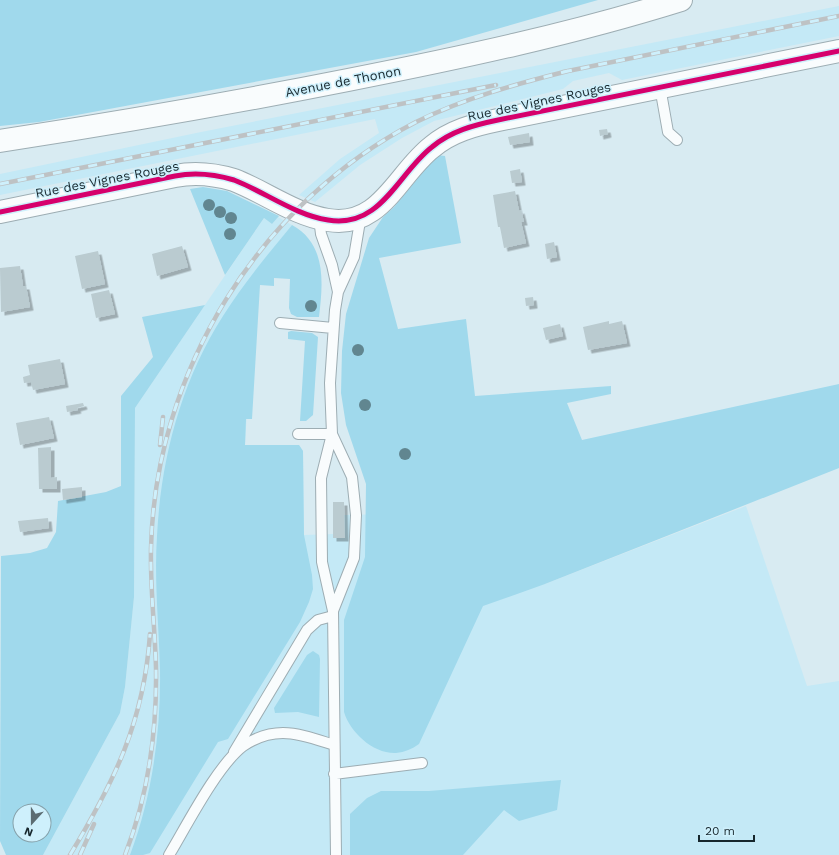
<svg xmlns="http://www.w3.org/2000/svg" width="839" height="855" viewBox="0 0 839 855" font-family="'Work Sans',sans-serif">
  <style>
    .built { fill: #c4e9f6 }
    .green { fill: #a0d9ec; fill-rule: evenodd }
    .building { fill: #bacbd0; filter: url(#shadow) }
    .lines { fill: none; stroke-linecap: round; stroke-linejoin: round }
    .service-casing { stroke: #9dadb3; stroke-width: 12 }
    .tertiary-casing { stroke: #9dadb3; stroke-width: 24 }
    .primary-casing { stroke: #9dadb3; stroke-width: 24 }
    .service { stroke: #f9fcfd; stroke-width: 10 }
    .tertiary { stroke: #f9fcfd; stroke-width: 22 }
    .primary { stroke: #f9fcfd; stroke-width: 22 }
    .rail-casing { stroke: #bec2c4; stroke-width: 4.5 }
    .rail { stroke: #cef0fc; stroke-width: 3; stroke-dasharray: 9; stroke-linecap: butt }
    .cycleway-casing { stroke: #cef0fc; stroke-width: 8 }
    .cycleway { stroke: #d6006c; stroke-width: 5 }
    .tree { fill: #618690 }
    .labels { text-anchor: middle; stroke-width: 3; stroke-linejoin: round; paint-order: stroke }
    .street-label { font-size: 13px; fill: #17272d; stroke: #cef0fc }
  </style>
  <defs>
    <filter id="shadow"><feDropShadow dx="3.5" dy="3.5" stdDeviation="0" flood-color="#0004"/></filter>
  </defs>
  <rect width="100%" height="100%" fill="#d8ebf2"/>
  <path class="built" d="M 839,6 L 839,36 L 622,80 L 609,73 L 573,81 L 563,89 L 434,121 L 402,138 L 360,165 L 315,202 L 299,195 L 340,159 L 379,133 L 375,119 L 0,195 L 0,174 L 201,132 Z
    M 278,217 L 292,225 L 255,271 L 245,445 L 299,445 L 303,451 L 304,535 L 333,534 L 333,538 L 344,538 L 344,515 L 442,513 L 545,584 L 746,506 L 807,686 L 839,681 L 839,855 L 43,855 L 120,713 L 125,687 L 134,597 L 135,408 L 264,218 L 272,224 Z"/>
  <path class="green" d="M 0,0 L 598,0 L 416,52 L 39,122 L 0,126 Z
    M 437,155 L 445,156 L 461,243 L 379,258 L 398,329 L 466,319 L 475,396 L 611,386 L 611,394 L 567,403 L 582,440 L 839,384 L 839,468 L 545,584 L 483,606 L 419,744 C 412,749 405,752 396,753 C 373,754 350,732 344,712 L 344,620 L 365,557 L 366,484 L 346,425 L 341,393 L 342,351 L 346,314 L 369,238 L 383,217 L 394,207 Z
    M 203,187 L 227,191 L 279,216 L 272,224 L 264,218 L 225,275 L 190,189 Z
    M 292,225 C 327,244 323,284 319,317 L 297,317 L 291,314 L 289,308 L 290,279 L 274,278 L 274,286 L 260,285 L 252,419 L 246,419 L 245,445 L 299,445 L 303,451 L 304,535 L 312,575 L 313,589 L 309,602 L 300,622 L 228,739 L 218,742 L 150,853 L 143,855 L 130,855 C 152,797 161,732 160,670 C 159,626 154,580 157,536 C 161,458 181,382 223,316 C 243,284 268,254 292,225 Z
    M 205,305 L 135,408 L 134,597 L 125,687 L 120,713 L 43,855 L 6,855 L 0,841 L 1,556 L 30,553 L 47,548 L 56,532 L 58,501 L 106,492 L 121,486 L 121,396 L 153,357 L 142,317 ZM 20,811 L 44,811 L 44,835 L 20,835 Z
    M 291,331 L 312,333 L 318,337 L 313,415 L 306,421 L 300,421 L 305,341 L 288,339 L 288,332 Z
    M 313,651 L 319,655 L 320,659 L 319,717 L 298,712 L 275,713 L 274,708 L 307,655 Z
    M 561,780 L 557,810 L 519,821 L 504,810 L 463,855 L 350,855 L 350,814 L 367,798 L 381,791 L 429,791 Z"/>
  <path class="building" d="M 607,129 L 608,134 L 600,136 L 599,130 Z
    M 529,133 L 530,142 L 510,145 L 508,137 Z
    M 520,169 L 522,182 L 512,183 L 510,171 Z
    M 515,191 L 519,211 L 521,210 L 524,222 L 521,222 L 526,243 L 504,248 L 500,227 L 498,227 L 493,195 Z
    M 554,242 L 557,257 L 547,259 L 545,244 Z
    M 182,246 L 188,267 L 157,276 L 152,254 Z
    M 98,251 L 105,284 L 82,289 L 75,256 Z
    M 20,266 L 23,286 L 26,286 L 30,307 L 1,312 L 0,268 Z
    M 109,290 L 115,314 L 96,318 L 91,294 Z
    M 533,297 L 534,305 L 526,306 L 525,298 Z
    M 609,321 L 609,324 L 622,321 L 627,343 L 588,350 L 583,327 Z
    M 560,324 L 563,336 L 546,340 L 543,328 Z
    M 60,359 L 65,384 L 33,390 L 31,382 L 24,383 L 23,377 L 30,375 L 28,365 Z
    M 83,403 L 84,406 L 77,408 L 78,410 L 67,412 L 66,406 Z
    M 49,417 L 54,438 L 20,445 L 16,423 Z
    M 51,447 L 51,478 L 57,477 L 57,489 L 39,489 L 38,448 Z
    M 82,487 L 82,497 L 63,500 L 62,489 Z
    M 333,502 L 344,502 L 345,538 L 333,538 Z
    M 48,518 L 49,528 L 20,532 L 18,521 Z"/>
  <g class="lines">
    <g class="service-casing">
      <path id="service" d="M 660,87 L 668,132 L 677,140
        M 319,218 L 321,234 L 332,265 L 338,292
        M 280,323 L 333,328
        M 298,434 L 332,434
        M 332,434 L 352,477 L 356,515 L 354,558 L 333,611
        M 234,752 L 307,630 L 318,620 L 333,616
        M 334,774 L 422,763
        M 169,855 C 187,825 217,766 243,746 C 255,738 269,733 283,733 C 300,733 318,740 334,745
        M 336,855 L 333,611 L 322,562 L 321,478 L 332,434 L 330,383 L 335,310 L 338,292 L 354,257 L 361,215"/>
    </g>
    <g class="tertiary-casing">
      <path id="tertiary" d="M 0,212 L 175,176 C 195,172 214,174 234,180 C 265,192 295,215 328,220 C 381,229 398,173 432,147 C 451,131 474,125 498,120 L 839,51"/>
    </g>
    <g class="primary-casing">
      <path id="primary" d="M 0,141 C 116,123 232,103 348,80 C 460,58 572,34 681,0"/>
    </g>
    <use href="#service" class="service"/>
    <use href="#tertiary" class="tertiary"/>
    <use href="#primary" class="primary"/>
    <g class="rail-casing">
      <path id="rail" d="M 563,72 L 839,16
        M 0,184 L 496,85
        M 160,445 L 163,417
        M 70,855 C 114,782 144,722 150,634
        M 80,855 L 94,824
        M 125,855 C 148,796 157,731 156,668 C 155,628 150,588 151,548 C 155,372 259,203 416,122 C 465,98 516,84 568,71"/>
    </g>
    <use href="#rail" class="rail"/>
    <g class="cycleway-casing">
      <path id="cycleway" d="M 0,212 L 175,176 C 195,172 214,174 234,180 C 265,192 295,215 328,220 C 381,229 398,173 432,147 C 451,131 474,125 498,120 L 839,51"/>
    </g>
    <use href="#cycleway" class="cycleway"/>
  </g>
  <g class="tree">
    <circle cx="209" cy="205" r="6"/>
    <circle cx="220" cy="212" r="6"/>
    <circle cx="231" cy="218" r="6"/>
    <circle cx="230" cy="234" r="6"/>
    <circle cx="311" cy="306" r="6"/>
    <circle cx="358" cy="350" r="6"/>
    <circle cx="365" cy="405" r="6"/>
    <circle cx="405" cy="454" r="6"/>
  </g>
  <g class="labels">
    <g class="street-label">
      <text transform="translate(343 81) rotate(-11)" y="5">Avenue de Thonon</text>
      <text transform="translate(539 101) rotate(-12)" y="5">Rue des Vignes Rouges</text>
      <text transform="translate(107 179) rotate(-11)" y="5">Rue des Vignes Rouges</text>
    </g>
  </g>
  <g transform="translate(32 823) rotate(201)"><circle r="19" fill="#cef0fc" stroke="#85a0a9"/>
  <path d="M0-3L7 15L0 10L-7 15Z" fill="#5b6c72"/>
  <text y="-6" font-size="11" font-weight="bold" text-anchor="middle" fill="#17272d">N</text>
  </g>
  <path d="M699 835v6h55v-6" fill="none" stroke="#17272d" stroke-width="2"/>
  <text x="705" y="835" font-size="12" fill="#17272d" stroke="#cef0fc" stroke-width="3" paint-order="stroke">20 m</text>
</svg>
